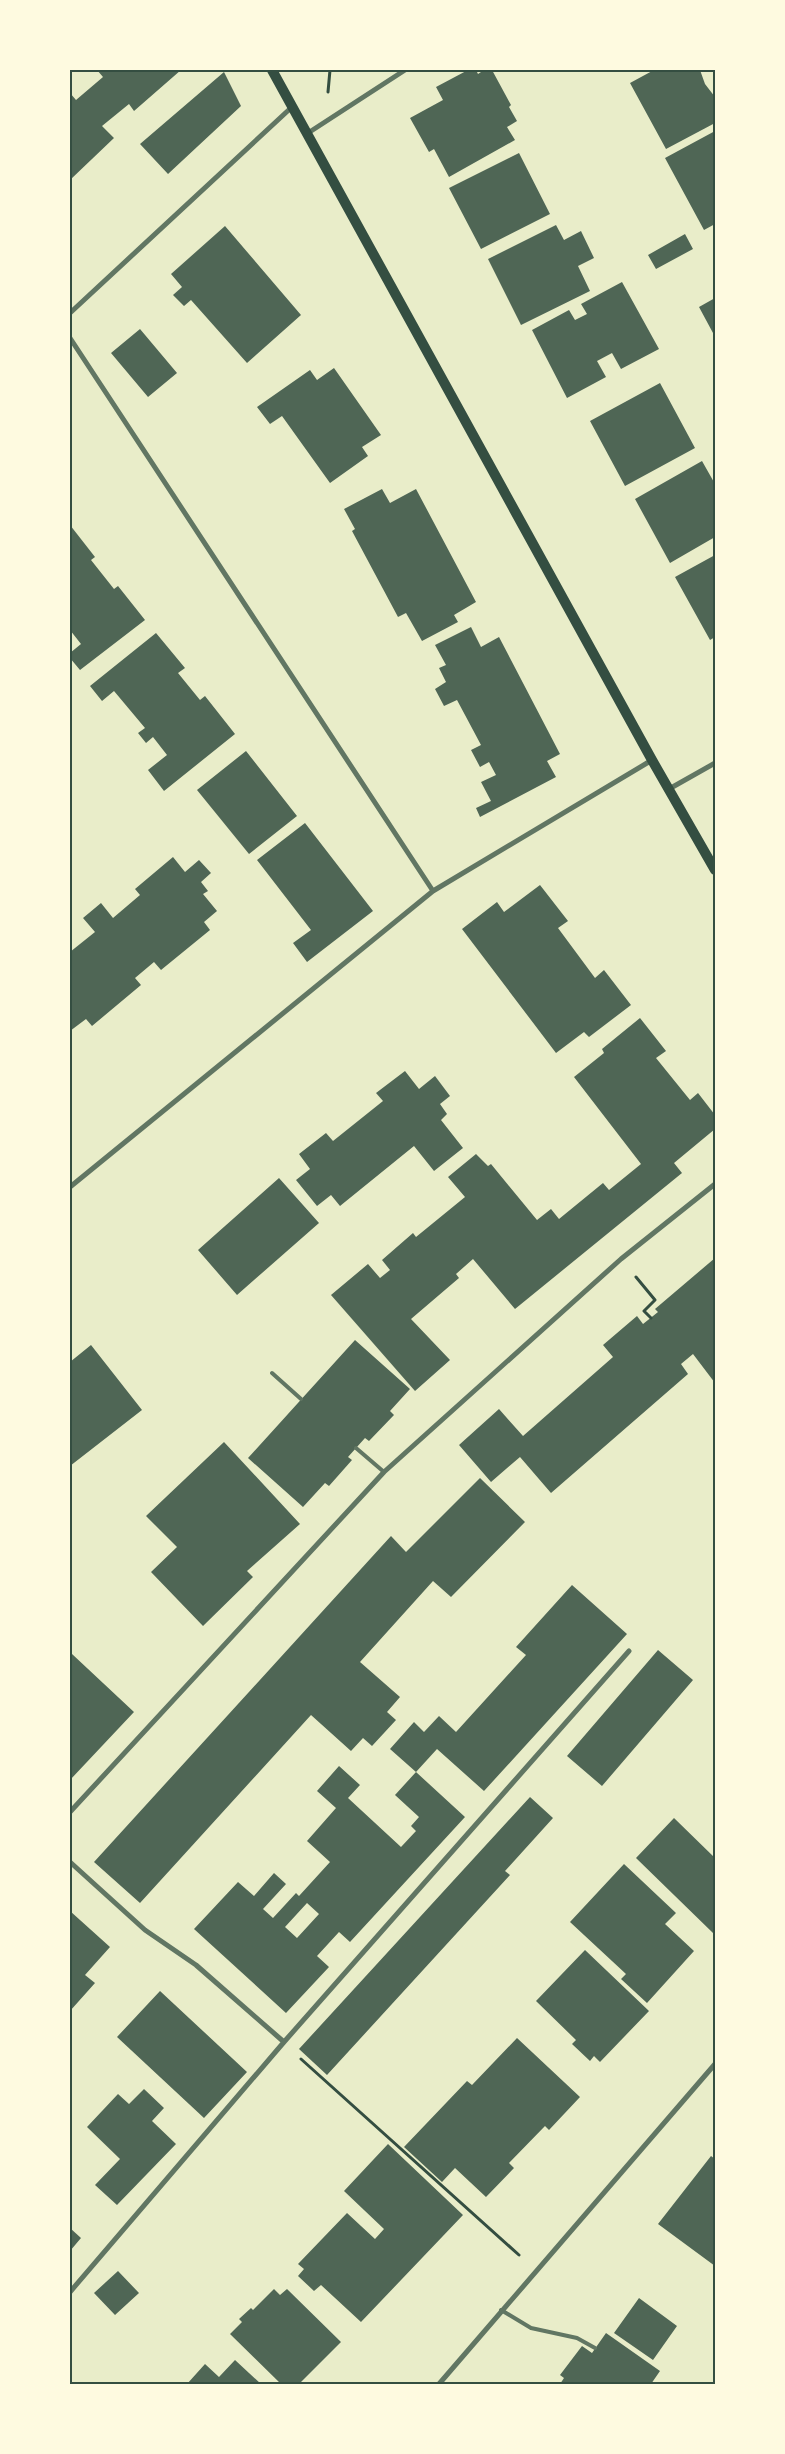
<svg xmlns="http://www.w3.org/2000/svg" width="785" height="2454" viewBox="0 0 785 2454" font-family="'Noto Sans',sans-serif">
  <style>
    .building { fill: #4f6655; fill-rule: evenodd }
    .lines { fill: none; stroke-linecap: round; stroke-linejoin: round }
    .path { stroke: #344e41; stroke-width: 3 }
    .service { stroke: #617663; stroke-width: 4 }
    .minor { stroke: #617663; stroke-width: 5 }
    .secondary { stroke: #344e41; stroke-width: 10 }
    .neatline { fill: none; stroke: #344e41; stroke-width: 2 }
  </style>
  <rect width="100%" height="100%" fill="#e9edc9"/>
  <path class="building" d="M 97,70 L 181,70 L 134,111 L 129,104 L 102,126 L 114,138 L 70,180 L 70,93 L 76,100 L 103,77 Z
    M 468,70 L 476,70 L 478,74 L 484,70 L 492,70 L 511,105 L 509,107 L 517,121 L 507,127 L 515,140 L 449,177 L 434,149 L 429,152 L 410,118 L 443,100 L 436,87 Z
    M 654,70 L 700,70 L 705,84 L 715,97 L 715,123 L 666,149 L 630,83 Z
    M 224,72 L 241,106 L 168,174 L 140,144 Z
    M 715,131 L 715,224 L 704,230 L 665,158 Z
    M 519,153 L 550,214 L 481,249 L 449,188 Z
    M 556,225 L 564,240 L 581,231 L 594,258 L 578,266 L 590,291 L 521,325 L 488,259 Z
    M 225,226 L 301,315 L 247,363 L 191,300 L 184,306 L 173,295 L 182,287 L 171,274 Z
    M 685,234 L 693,249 L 656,269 L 648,255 Z
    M 622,282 L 659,349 L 621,369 L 612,353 L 597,361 L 606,377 L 567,398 L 532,330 L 569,310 L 575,320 L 587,314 L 581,304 Z
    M 715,298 L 715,331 L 713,333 L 699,307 Z
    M 140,329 L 177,373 L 148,397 L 111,353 Z
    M 334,368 L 381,435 L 362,447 L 368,456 L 330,483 L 282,416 L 270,424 L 257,407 L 310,370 L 317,380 Z
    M 660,383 L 695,448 L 625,486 L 590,421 Z
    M 702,461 L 715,484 L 715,537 L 670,563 L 635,499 Z
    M 382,489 L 390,503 L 416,489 L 476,602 L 454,615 L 458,622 L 422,641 L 406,613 L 398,617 L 352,531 L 355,529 L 344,509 Z
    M 70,525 L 95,557 L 91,560 L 114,589 L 118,586 L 145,620 L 80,670 L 70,658 L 70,653 L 81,644 L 70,630 Z
    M 715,555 L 715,637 L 710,640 L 675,577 Z
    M 471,627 L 481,647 L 499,637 L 560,754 L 547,761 L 556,777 L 480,817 L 476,808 L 491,801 L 481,782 L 496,775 L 489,762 L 480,767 L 471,750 L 481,745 L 457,700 L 444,706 L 435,689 L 446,682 L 439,668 L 446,665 L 435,645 Z
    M 156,633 L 185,668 L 178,673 L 200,700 L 205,696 L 235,734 L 164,791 L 148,770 L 167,755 L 153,737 L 146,743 L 138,733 L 145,728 L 114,691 L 102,701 L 90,686 Z
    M 246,751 L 297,816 L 249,854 L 197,790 Z
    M 305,823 L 373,911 L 307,962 L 293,943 L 311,930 L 257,860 Z
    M 173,857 L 185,872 L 199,860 L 211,873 L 201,882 L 208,891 L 203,894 L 217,911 L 204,922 L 210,930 L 161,970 L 154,962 L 135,978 L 141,985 L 92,1026 L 86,1019 L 70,1031 L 70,952 L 95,932 L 83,918 L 101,903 L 113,918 L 140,895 L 135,889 Z
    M 540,885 L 568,921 L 558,928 L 595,978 L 604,970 L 631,1005 L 589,1037 L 584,1032 L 556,1053 L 462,929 L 497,902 L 504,912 Z
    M 640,1018 L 666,1051 L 656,1058 L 690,1100 L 698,1093 L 715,1115 L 715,1129 L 674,1163 L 682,1173 L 515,1309 L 473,1259 L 456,1274 L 459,1278 L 411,1319 L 450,1360 L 415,1391 L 331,1295 L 368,1264 L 380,1278 L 390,1270 L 382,1260 L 413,1233 L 416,1237 L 465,1197 L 448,1177 L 476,1154 L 488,1166 L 491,1164 L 537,1220 L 551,1209 L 559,1219 L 603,1183 L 609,1190 L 641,1164 L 574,1077 L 604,1053 L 602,1049 Z
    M 405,1071 L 419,1089 L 435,1076 L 450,1096 L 440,1104 L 447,1114 L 441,1120 L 463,1148 L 434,1171 L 414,1146 L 340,1206 L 331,1195 L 317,1206 L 296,1180 L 310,1169 L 299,1154 L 326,1133 L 333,1141 L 383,1101 L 376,1093 Z
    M 279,1178 L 319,1223 L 237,1295 L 198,1250 Z
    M 715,1258 L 715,1383 L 693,1354 L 681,1364 L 688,1374 L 551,1493 L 520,1457 L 491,1482 L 459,1445 L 499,1409 L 523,1436 L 613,1357 L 603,1345 L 637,1316 L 643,1324 L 658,1312 L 655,1309 Z
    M 355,1340 L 410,1389 L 390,1411 L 394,1415 L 369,1441 L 365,1438 L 348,1457 L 352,1460 L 329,1486 L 325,1483 L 303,1507 L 248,1458 Z
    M 91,1345 L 142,1410 L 70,1466 L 70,1362 Z
    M 224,1442 L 300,1524 L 247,1571 L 253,1577 L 203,1626 L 151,1572 L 177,1547 L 146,1516 Z
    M 480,1478 L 525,1522 L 451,1597 L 433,1581 L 360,1662 L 400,1697 L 387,1712 L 396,1720 L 372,1746 L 363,1738 L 351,1751 L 311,1715 L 140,1903 L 94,1862 L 391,1536 L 406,1552 Z
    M 572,1585 L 627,1634 L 484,1791 L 437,1749 L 416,1772 L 465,1817 L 350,1942 L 339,1932 L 317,1956 L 329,1967 L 286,2013 L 194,1929 L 238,1882 L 254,1896 L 274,1873 L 286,1884 L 263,1909 L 273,1918 L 296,1893 L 299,1896 L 330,1862 L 307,1841 L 336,1808 L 317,1791 L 339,1766 L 360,1785 L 348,1798 L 401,1847 L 416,1831 L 411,1826 L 419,1817 L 395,1795 L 416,1772 L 390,1749 L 414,1722 L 424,1732 L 439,1716 L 456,1732 L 526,1655 L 516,1647 ZM 307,1903 L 319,1914 L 297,1938 L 285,1927 Z
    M 658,1650 L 693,1680 L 602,1786 L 567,1756 Z
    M 72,1654 L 134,1712 L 70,1780 L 70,1656 Z
    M 530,1797 L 553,1818 L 505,1871 L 510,1875 L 327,2075 L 299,2049 Z
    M 674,1818 L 715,1858 L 715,1930 L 713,1933 L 636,1858 Z
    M 624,1864 L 676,1913 L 665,1924 L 694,1951 L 647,2003 L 621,1979 L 626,1974 L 570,1922 Z
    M 70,1911 L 110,1947 L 85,1975 L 95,1983 L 70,2011 Z
    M 585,1950 L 649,2011 L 600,2062 L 594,2056 L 590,2061 L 572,2044 L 576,2040 L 536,2001 Z
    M 160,1991 L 247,2072 L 204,2118 L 117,2037 Z
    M 517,2038 L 580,2097 L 549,2130 L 545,2126 L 509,2163 L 514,2168 L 486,2197 L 455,2168 L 442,2182 L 404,2147 L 467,2081 L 472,2085 Z
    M 144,2089 L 164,2108 L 152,2121 L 176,2144 L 117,2205 L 95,2185 L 120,2159 L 87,2127 L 118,2094 L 129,2104 Z
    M 388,2144 L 463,2215 L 361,2322 L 321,2285 L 314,2291 L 298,2276 L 304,2269 L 298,2264 L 347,2213 L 375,2239 L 384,2229 L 344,2191 Z
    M 711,2156 L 715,2159 L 715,2266 L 658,2224 Z
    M 70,2228 L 81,2238 L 70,2251 Z
    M 118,2271 L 139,2293 L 115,2315 L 94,2293 Z
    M 274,2289 L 280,2295 L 287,2289 L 341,2342 L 299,2384 L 281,2384 L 230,2334 L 242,2322 L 239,2319 L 251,2308 L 253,2310 Z
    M 639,2298 L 677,2326 L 653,2360 L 614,2333 Z
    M 606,2333 L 660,2371 L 651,2384 L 560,2384 L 564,2378 L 560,2375 L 582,2346 L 592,2353 Z
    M 235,2360 L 261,2384 L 187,2384 L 205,2364 L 219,2377 Z"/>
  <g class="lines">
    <path class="path" d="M 328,92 L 330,70
      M 636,1277 L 655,1300 L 644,1311 L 651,1318
      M 301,2059 L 519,2255"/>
    <path class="service" d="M 272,1373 L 301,1399
      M 356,1448 L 384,1472
      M 501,2310 L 531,2328 L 577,2338 L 595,2348"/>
    <path class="minor" d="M 308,133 L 405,70
      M 70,313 L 293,106
      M 70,338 L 433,891
      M 669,789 L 715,763
      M 70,1187 L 433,891 L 652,760
      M 70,1812 L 384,1472 L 621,1259 L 715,1184
      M 70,1862 L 145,1930 L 196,1965 L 284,2042
      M 70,2292 L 284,2042 L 629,1651
      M 439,2384 L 715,2064"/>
    <path class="secondary" d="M 272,70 L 652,760 L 715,870"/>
  </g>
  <rect width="785" height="2454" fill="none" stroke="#fefae0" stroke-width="142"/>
  <rect x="71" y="71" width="643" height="2312" class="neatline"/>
</svg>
